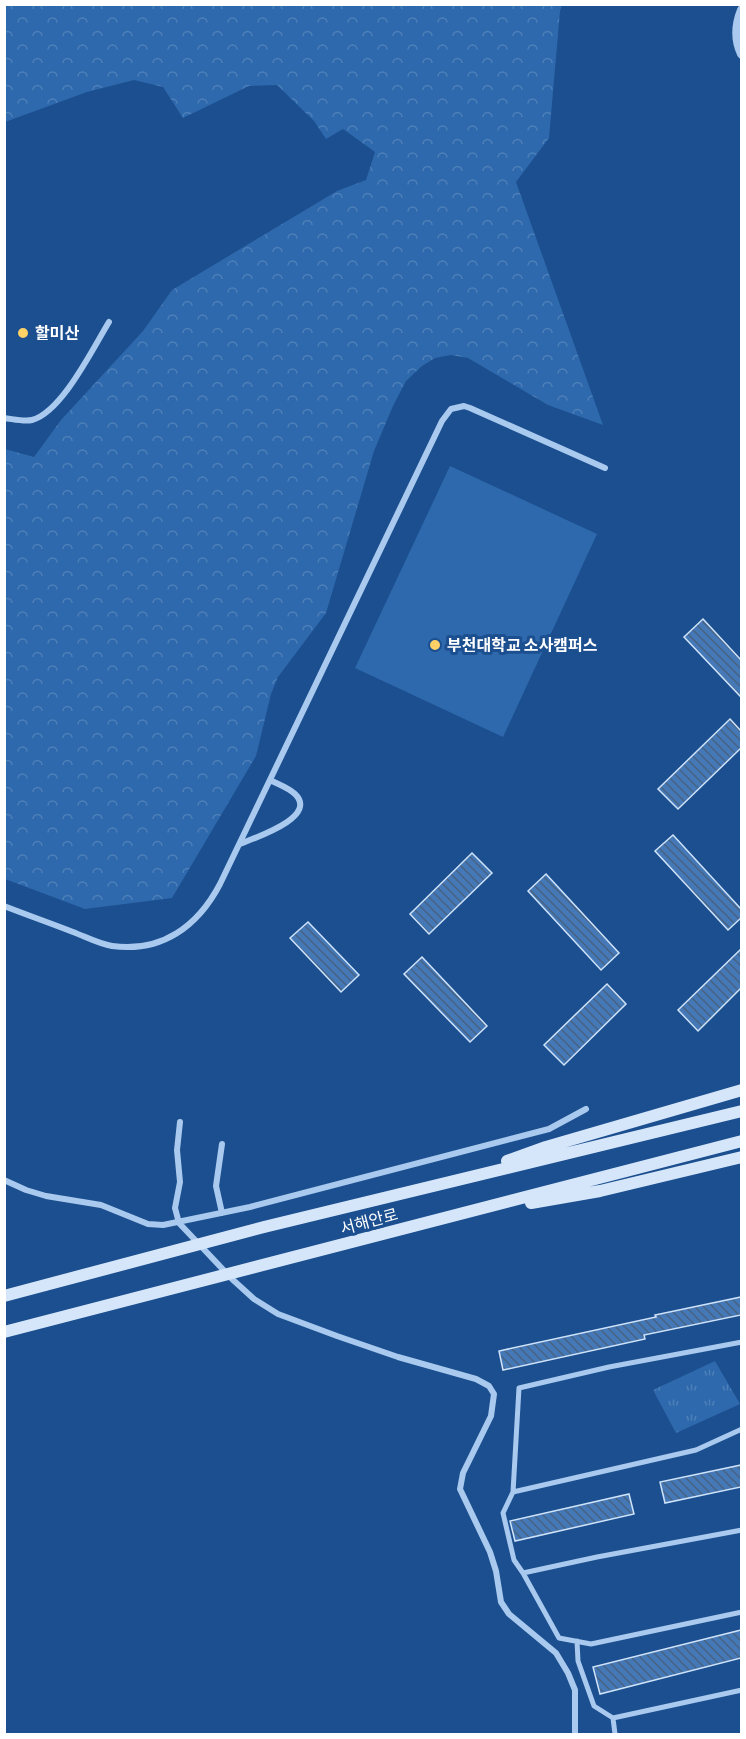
<svg xmlns="http://www.w3.org/2000/svg" width="746" height="1739" viewBox="0 0 746 1739" font-family="Barlow,'Noto Sans KR',sans-serif">
  <style>
    .grass { fill: url(#grass-tufts) }
    .forest { fill: url(#forest-crowns) }
    .pitch { fill: #2e69ad }
    .building { fill: url(#building-back-hatch); stroke: #cfe3fa; stroke-width: 1.5 }
    .lines { fill: none; stroke-linecap: round; stroke-linejoin: round }
    .pedestrian { stroke: #a9c9ee; stroke-width: 5 }
    .minor { stroke: #a9c9ee; stroke-width: 6 }
    .tertiary { stroke: #a9c9ee; stroke-width: 10 }
    .secondary { stroke: #d6e6fa; stroke-width: 12 }
    .poi-dot { fill: #ffd166; stroke: #1b4f8f; stroke-width: 2 }
    .labels { text-anchor: middle; stroke-width: 6; stroke-linejoin: round; paint-order: stroke }
    .poi-label { font-size: 16px; font-weight: bold; fill: #fff; stroke: #1b4f8f; text-anchor: start }
    .street-label { font-size: 16px; fill: #fff; stroke: #1b4f8f }
  </style>
  <defs>
    <pattern id="grass-tufts" width="24" height="20" patternUnits="userSpaceOnUse" patternTransform="scale(1.5)"><rect width="24" height="20" fill="#2e69ad"/><path d="M3 7l-1-3M5 7V3M7 7l1-3M15 17l-1-3M17 17v-4M19 17l1-3" fill="none" stroke="#4d80b9"/></pattern>
    <pattern id="forest-crowns" width="20" height="18" patternUnits="userSpaceOnUse" patternTransform="scale(1.5)"><rect width="20" height="18" fill="#2e69ad"/><path d="M2 6a3 3 0 1 1 6 0M12 15a3 3 0 1 1 6 0" fill="none" stroke="#4d80b9"/></pattern>
    <pattern id="building-back-hatch" width="6" height="6" patternUnits="userSpaceOnUse" patternTransform="scale(1.5)"><rect width="6" height="6" fill="#4478b7"/><path d="M-1 5l2 2M0 0l6 6M5-1l2 2" fill="none" stroke="#486282"/></pattern>
  </defs>
  <rect width="100%" height="100%" fill="#1b4f8f"/>
  <path class="grass" d="M 715,1361 L 740,1404 L 676,1433 L 653,1390 Z"/>
  <path class="forest" d="M 5,4 L 562,5 L 560,11 L 549,138 L 516,182 L 603,425 L 548,405 L 468,358 L 451,355 L 435,358 L 422,366 L 406,381 L 393,406 L 374,451 L 326,613 L 278,677 L 271,694 L 256,756 L 172,898 L 85,909 L 5,879 L 5,449 L 34,457 L 61,420 L 143,331 L 172,290 L 337,191 L 366,180 L 375,152 L 343,129 L 326,139 L 314,121 L 277,85 L 249,86 L 183,118 L 163,87 L 134,80 L 87,92 L 5,122 Z"/>
  <path class="pitch" d="M 450,466 L 597,534 L 503,737 L 355,668 Z"/>
  <path class="building" d="M 703,619 L 741,660 L 741,697 L 684,637 Z
    M 730,719 L 741,731 L 741,748 L 678,809 L 658,789 Z
    M 673,835 L 741,909 L 741,918 L 728,930 L 655,851 Z
    M 472,853 L 492,873 L 429,934 L 410,914 Z
    M 546,874 L 619,953 L 601,970 L 528,891 Z
    M 308,922 L 359,975 L 341,992 L 290,938 Z
    M 741,949 L 741,988 L 698,1031 L 678,1010 Z
    M 422,957 L 487,1026 L 470,1042 L 404,974 Z
    M 607,984 L 626,1004 L 564,1065 L 544,1045 Z
    M 741,1297 L 741,1315 L 644,1335 L 645,1339 L 503,1370 L 499,1351 L 656,1317 L 655,1315 Z
    M 741,1465 L 741,1487 L 665,1503 L 660,1482 Z
    M 629,1494 L 634,1514 L 515,1541 L 510,1521 Z
    M 741,1630 L 741,1658 L 600,1694 L 593,1667 Z"/>
  <g class="lines">
    <path class="pedestrian" d="M 742,1342 L 609,1367 L 519,1388 L 513,1492 L 696,1450 L 742,1429
      M 513,1492 L 503,1513 L 514,1560 L 523,1573
      M 742,1530 L 597,1557 L 523,1573 L 559,1638 L 591,1644 L 742,1612
      M 577,1641 L 578,1661 L 594,1706 L 613,1718
      M 615,1734 L 613,1718 L 742,1690"/>
    <path class="minor" d="M 4,418 C 13,419 24,422 32,420 C 62,412 93,348 109,322
      M 240,844 C 254,838 319,817 295,794 C 289,788 278,784 270,780
      M 4,906 C 27,915 50,923 73,932 C 86,937 99,944 112,946 C 162,953 198,926 220,884 L 442,421 L 451,409 L 464,406 L 470,408 L 605,468
      M 180,1122 L 177,1150 L 180,1182 L 175,1208 L 179,1223 L 232,1279 L 254,1299 L 278,1314 L 337,1336 L 398,1357 L 476,1379 L 489,1386 L 494,1394 L 491,1416 L 463,1473 L 460,1489 L 490,1552 L 496,1571 L 501,1602 L 509,1614 L 556,1653 L 568,1673 L 575,1690 L 575,1734
      M 4,1180 L 26,1190 L 46,1196 L 101,1205 L 148,1224 L 163,1225 L 250,1207 L 549,1129 L 586,1109
      M 222,1213 L 216,1186 L 222,1144"/>
    <path class="tertiary" d="M 742,10 C 736,25 735,39 742,54"/>
    <path class="secondary" d="M 507,1161 L 546,1147 L 742,1090
      M 531,1203 L 600,1191 L 742,1157
      M 4,1296 L 264,1227 L 742,1111
      M 4,1332 L 742,1141"/>
  </g>
  <g class="poi-dot">
    <circle cx="23" cy="333" r="6"/>
    <circle cx="435" cy="645" r="6"/>
  </g>
  <g class="labels">
    <g class="poi-label">
      <text x="35" y="339">할미산</text>
      <text x="447" y="651">부천대학교 소사캠퍼스</text>
    </g>
    <g class="street-label">
      <text transform="translate(369 1221) rotate(-15)" y="6">서해안로</text>
    </g>
  </g>
  <rect width="746" height="1739" fill="none" stroke="#ffffff" stroke-width="12"/>
</svg>
